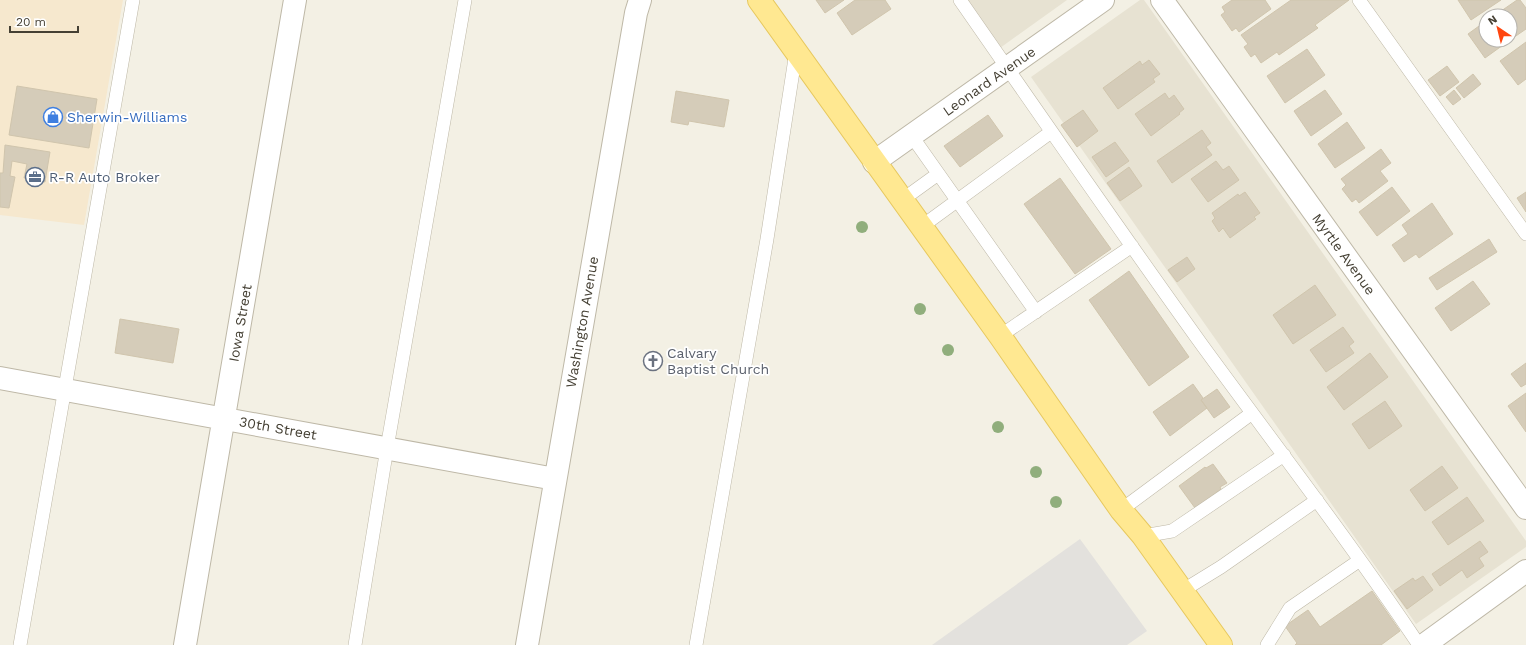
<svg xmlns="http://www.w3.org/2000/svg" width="1526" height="645" viewBox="0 0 1526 645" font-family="'Work Sans',sans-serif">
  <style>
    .residential { fill: #e7e2d2 }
    .commercial { fill: #f6e8ce }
    .parking { fill: #e3e1dd }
    .building { fill: #d5ccb9; stroke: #d0c5ad }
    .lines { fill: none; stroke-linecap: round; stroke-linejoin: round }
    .lane-casing { stroke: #beb8a7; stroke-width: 14 }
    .street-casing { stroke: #beb8a7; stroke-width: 24 }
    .primary-casing { stroke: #e7c85e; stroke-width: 24 }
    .lane { stroke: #fff; stroke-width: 13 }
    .street { stroke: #fff; stroke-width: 22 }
    .primary { stroke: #ffe891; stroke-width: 22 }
    .tree { fill: #90ae7c }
    .labels { text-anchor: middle; stroke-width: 3.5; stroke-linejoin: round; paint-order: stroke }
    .street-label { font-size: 14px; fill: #454034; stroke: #fff }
    .shop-label { font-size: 14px; fill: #366cbe; stroke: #fff; text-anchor: start }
    .service-label { font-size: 14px; fill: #4e5e75; stroke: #fff; text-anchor: start }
    .worship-label { font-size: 14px; fill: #5b616d; stroke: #fff; text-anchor: start }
  </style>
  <rect width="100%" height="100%" fill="#f3f0e4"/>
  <path class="residential" d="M 966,0 L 1067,0 L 1000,48 Z
    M 1140,0 L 1144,0 L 1526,541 L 1526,547 L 1416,624 L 1031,77 Z"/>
  <path class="commercial" d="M 0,0 L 123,0 L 84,225 L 0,215 Z"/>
  <path class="parking" d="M 1080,539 L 1147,631 L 1127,645 L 932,645 Z"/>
  <path class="building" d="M 816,0 L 844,0 L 825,13 Z
    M 855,0 L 885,0 L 891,9 L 852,35 L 837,13 Z
    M 1232,0 L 1265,0 L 1271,9 L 1239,32 L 1236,28 L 1232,31 L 1221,15 L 1225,12 L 1222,7 Z
    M 1291,0 L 1349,0 L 1315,25 L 1318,28 L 1279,55 L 1277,52 L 1261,63 L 1255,54 L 1251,57 L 1244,47 L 1248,44 L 1241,35 Z
    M 1458,0 L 1501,0 L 1471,20 Z
    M 1517,0 L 1520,0 L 1526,8 L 1526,29 L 1510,40 L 1510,16 L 1494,16 Z
    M 1486,21 L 1486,40 L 1510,40 L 1485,58 L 1468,34 Z
    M 1526,42 L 1526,79 L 1518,85 L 1500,61 Z
    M 1307,49 L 1325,75 L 1285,103 L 1267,76 Z
    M 1149,60 L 1160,74 L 1153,79 L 1155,82 L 1118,109 L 1103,88 L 1140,61 L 1142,65 Z
    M 1447,66 L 1459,82 L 1440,96 L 1428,80 Z
    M 1473,74 L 1481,84 L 1464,98 L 1456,88 Z
    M 17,86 L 97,99 L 89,148 L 9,135 Z
    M 1325,90 L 1342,114 L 1311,136 L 1294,111 Z
    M 1454,90 L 1461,99 L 1453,105 L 1446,97 Z
    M 676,91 L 729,100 L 724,127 L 689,121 L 688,125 L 671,122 Z
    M 1165,93 L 1169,99 L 1174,95 L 1184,109 L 1179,113 L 1180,114 L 1151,136 L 1135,114 Z
    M 1083,110 L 1098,131 L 1077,147 L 1061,125 Z
    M 988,115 L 1003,136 L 960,167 L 944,146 Z
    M 1347,122 L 1365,148 L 1335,168 L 1318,144 Z
    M 1202,130 L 1211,143 L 1206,147 L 1212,155 L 1172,183 L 1157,161 Z
    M 1115,142 L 1129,161 L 1106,177 L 1092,157 Z
    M 5,145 L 50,152 L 45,182 L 24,178 L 27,164 L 12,161 L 10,176 L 15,177 L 9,208 L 0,207 L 0,173 L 3,173 Z
    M 1381,149 L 1391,163 L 1380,171 L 1388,181 L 1359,203 L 1356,199 L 1352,202 L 1342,189 L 1346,185 L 1341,179 Z
    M 1216,161 L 1223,170 L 1229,166 L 1239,180 L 1208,202 L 1191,179 Z
    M 1129,167 L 1142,186 L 1120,201 L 1107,183 Z
    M 1060,178 L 1111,249 L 1075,274 L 1024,204 Z
    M 1392,187 L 1410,211 L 1377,236 L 1359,212 Z
    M 1245,192 L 1260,213 L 1254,217 L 1256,219 L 1230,238 L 1223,228 L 1219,232 L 1212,221 L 1215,218 L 1212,213 L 1238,194 L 1239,196 Z
    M 1526,192 L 1526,212 L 1517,198 Z
    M 1432,203 L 1453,234 L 1419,258 L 1416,254 L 1404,262 L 1392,245 L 1408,234 L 1402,225 Z
    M 1489,239 L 1497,252 L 1437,290 L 1429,278 Z
    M 1187,257 L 1195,269 L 1177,282 L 1168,270 Z
    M 1129,271 L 1189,357 L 1149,386 L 1089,300 Z
    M 1473,281 L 1490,304 L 1451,331 L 1435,308 Z
    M 1315,285 L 1336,315 L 1293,344 L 1273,315 Z
    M 120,319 L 179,329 L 173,363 L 115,353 Z
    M 1343,327 L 1354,342 L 1349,346 L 1354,353 L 1326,372 L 1310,350 Z
    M 1370,353 L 1388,377 L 1344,410 L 1327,387 Z
    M 1526,363 L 1526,384 L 1521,387 L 1511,374 Z
    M 1193,384 L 1203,398 L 1201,400 L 1207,408 L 1170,436 L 1153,412 Z
    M 1217,389 L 1230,407 L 1214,418 L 1201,400 Z
    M 1526,393 L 1526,432 L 1508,406 Z
    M 1385,401 L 1402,426 L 1369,449 L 1352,424 Z
    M 1213,464 L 1227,483 L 1220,487 L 1221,489 L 1195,508 L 1179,486 L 1205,467 L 1206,468 Z
    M 1442,466 L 1458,488 L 1425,511 L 1410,490 Z
    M 1467,497 L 1484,521 L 1448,545 L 1432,522 Z
    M 1480,541 L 1488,552 L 1479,558 L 1484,566 L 1467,578 L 1462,570 L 1440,586 L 1432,574 Z
    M 1423,576 L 1433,590 L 1407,609 L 1394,591 L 1413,578 L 1415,581 Z
    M 1372,591 L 1400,631 L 1381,645 L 1295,645 L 1297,643 L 1285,626 L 1308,610 L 1320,627 Z"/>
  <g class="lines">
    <g class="lane-casing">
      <path id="lane" d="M 960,0 C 1040,115 1120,231 1202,345 C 1275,445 1350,542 1419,645
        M 1359,0 L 1526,234
        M 911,135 L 1036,312
        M 902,200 L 938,174
        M 921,227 L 1051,132
        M 1000,336 L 1132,246
        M 1121,510 L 1252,413
        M 1143,536 L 1172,531 L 1284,455
        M 1182,591 L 1221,567 L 1317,500
        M 20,645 L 133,0
        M 355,645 L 387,448 L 465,0
        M 696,645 L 767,239 L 796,52
        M 1267,645 L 1290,608 L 1360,560"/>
    </g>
    <g class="street-casing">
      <path id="street" d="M 1162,0 L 1526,508
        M 874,162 L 1103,0
        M 0,378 L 555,479
        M 185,645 L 295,0
        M 527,645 L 636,13 L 640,0
        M 1424,645 L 1526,571"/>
    </g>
    <g class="primary-casing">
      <path id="primary" d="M 759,0 L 1000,336 L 1121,510 L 1143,536 L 1221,645"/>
    </g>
    <use href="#lane" class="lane"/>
    <use href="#street" class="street"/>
    <use href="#primary" class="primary"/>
  </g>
  <g class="tree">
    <circle cx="862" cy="227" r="6"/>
    <circle cx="920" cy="309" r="6"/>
    <circle cx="948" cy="350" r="6"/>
    <circle cx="998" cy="427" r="6"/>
    <circle cx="1036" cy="472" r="6"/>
    <circle cx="1056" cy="502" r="6"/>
  </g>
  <defs>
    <g id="shop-ring" transform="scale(1)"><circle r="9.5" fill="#fff" stroke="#3f7fe0" stroke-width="1.5"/><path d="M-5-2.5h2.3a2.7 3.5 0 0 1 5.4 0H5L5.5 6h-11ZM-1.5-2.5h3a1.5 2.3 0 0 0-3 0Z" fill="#3f7fe0"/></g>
    <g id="office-ring" transform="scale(1)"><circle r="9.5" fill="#fff" stroke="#5c6f8a" stroke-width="1.5"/><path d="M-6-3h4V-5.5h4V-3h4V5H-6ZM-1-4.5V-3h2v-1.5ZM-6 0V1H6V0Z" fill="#5c6f8a"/></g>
    <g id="church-ring" transform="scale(1)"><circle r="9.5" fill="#fff" stroke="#6b7280" stroke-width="1.5"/><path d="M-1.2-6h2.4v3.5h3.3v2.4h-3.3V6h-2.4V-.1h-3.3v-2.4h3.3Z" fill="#6b7280"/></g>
  </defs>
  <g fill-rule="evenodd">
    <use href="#shop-ring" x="53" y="117"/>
    <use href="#office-ring" x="35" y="177"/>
    <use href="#church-ring" x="653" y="361"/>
  </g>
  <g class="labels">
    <g class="street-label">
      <text transform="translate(989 81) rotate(-35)" y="5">Leonard Avenue</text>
      <text transform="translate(1344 254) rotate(54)" y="5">Myrtle Avenue</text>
      <text transform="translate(582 322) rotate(-80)" y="5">Washington Avenue</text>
      <text transform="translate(240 323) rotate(-80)" y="5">Iowa Street</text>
      <text transform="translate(278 428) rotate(10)" y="5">30th Street</text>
    </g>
    <g class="shop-label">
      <text x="67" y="122">Sherwin-Williams</text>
    </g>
    <g class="service-label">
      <text x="49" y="182">R-R Auto Broker</text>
    </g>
    <g class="worship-label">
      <text x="667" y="358">Calvary<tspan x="667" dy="16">Baptist Church</tspan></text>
    </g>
  </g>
  <g transform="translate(1498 28) rotate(325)"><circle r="19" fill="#ffffff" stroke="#b5b3ae"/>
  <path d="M0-3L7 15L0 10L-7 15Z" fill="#ff460f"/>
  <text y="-6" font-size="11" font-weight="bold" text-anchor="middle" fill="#454034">N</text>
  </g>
  <path d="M10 26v6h68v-6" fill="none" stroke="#454034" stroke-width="2"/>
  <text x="16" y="26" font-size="12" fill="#454034" stroke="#ffffff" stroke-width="3" paint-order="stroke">20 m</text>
</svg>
